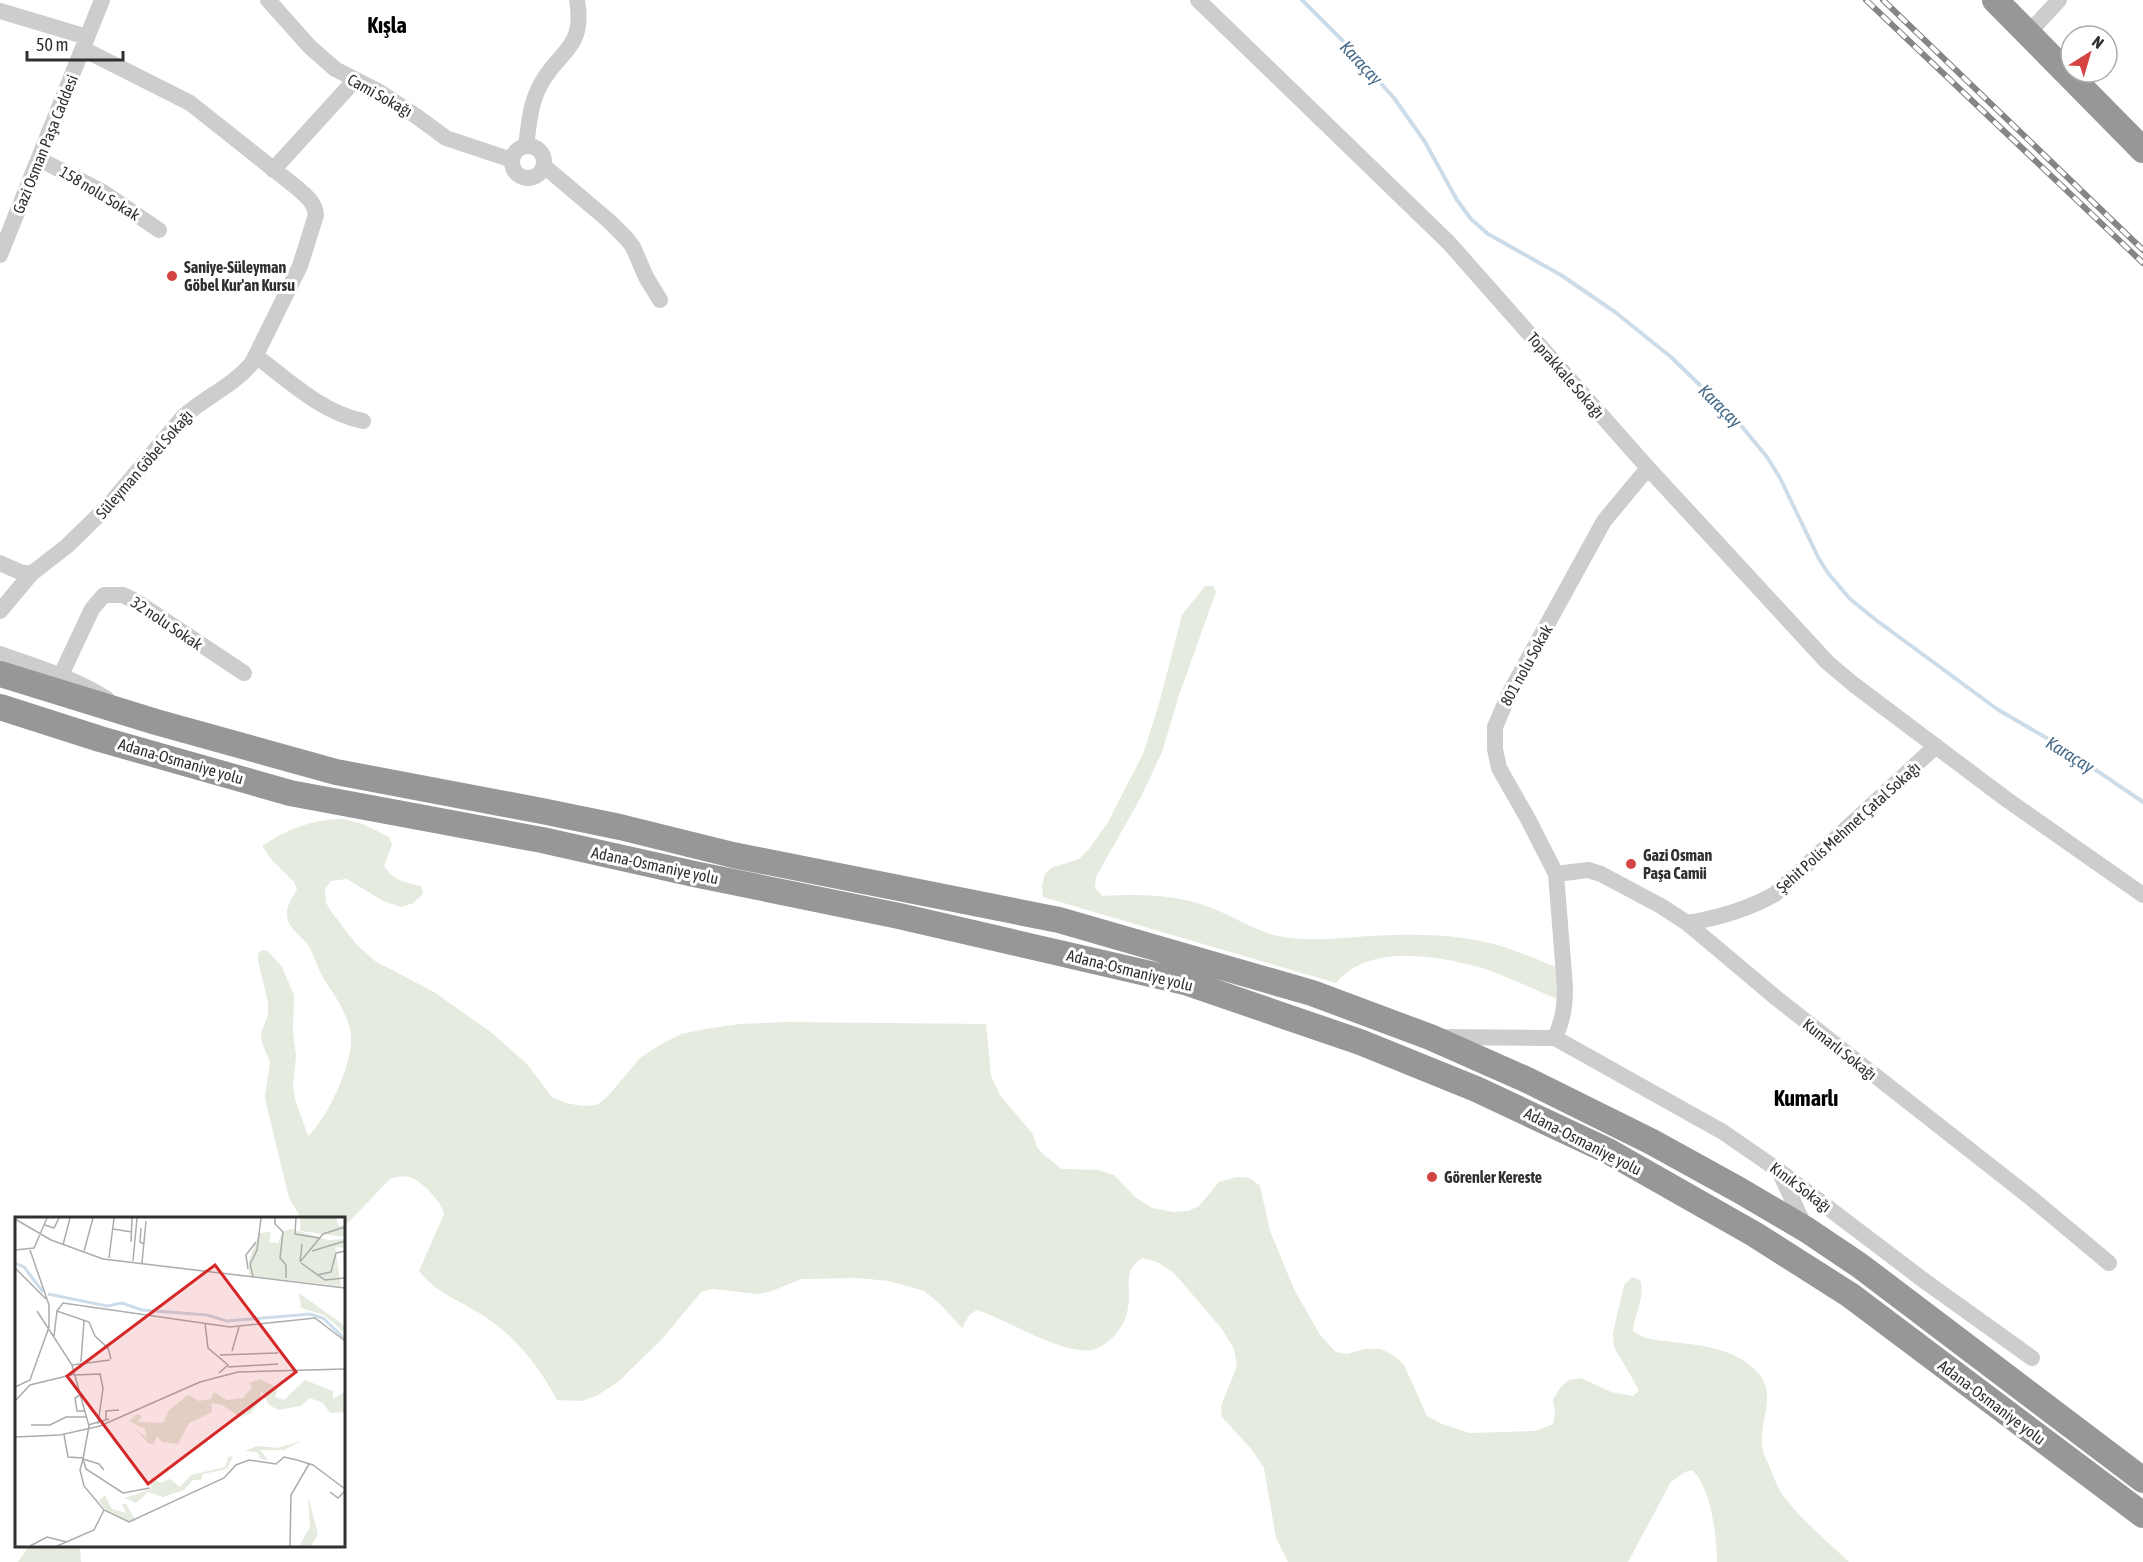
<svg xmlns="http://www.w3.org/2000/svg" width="2143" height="1562" viewBox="0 0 2143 1562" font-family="'Asap Condensed',sans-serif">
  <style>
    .green { fill: #e5ebdf }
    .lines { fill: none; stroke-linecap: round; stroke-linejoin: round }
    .stream { stroke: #cddce9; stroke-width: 4 }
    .minor { stroke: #cdcdcd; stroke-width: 16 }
    .highway { stroke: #979797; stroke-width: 26 }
    .rail-casing { stroke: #858585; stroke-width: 6 }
    .rail { stroke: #fff; stroke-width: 4; stroke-dasharray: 11; stroke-linecap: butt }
    .poi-dot { fill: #d54343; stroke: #fff; stroke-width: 2 }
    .labels { text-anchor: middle; stroke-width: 6; stroke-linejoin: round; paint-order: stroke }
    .street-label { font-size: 16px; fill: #303030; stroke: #fff }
    .poi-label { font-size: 16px; font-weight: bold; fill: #303030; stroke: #fff; text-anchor: start }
    .water-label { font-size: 18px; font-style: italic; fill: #456a8a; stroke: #fff }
    .district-label { font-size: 22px; font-weight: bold; fill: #000; stroke: #fff }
    .inset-river { fill: none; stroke: #cddce9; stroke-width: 3 }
    .inset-road { fill: none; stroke: #acacac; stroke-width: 1.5 }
    .view { fill: #d62828; fill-opacity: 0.15; stroke: #d62828; stroke-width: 3 }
    .inset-edge { fill: none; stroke: #303030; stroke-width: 3 }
  </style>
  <rect width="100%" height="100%" fill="#fff"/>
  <path class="green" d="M 1205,586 L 1213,586 L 1216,592 L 1179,695 L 1162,752 L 1141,797 L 1096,877 L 1095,888 L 1103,896 C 1145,894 1179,894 1219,911 C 1239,920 1257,931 1278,936 C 1317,944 1357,935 1396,935 C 1431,934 1468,936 1501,946 C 1519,952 1538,960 1556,967 L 1558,981 L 1557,999 C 1530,988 1503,974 1475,966 C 1432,955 1368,944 1336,983 L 1043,897 L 1042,886 L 1045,874 L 1051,868 L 1079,859 L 1089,849 L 1108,822 L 1143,754 L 1159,704 L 1182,615 Z
    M 343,819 L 363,824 L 389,837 L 392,845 L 384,866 C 394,881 404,882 421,886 L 423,894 L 413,903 L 402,907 L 383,901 L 347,879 L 331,881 L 325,889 L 326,903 L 333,914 L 357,945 L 375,961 L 434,992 L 492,1033 L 527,1064 L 552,1097 L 566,1103 L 582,1106 L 597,1105 L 608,1096 L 640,1058 L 658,1046 L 681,1034 L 706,1029 L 740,1024 L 787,1022 L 986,1024 L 991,1076 L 1000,1095 L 1032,1133 L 1037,1147 L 1044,1155 L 1062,1169 L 1099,1170 L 1114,1175 L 1135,1197 L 1152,1208 L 1173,1212 L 1188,1211 L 1199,1206 L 1219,1182 L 1237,1177 L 1250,1178 L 1260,1186 L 1270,1231 L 1294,1289 L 1320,1335 L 1336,1352 L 1347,1354 L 1365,1349 L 1381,1349 L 1393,1355 L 1404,1365 L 1427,1416 L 1442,1424 L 1470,1433 L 1536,1431 L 1553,1424 L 1555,1414 L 1553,1400 L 1560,1388 L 1569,1380 L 1581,1378 L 1611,1392 L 1633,1396 L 1639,1390 L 1614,1347 L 1613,1333 L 1624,1285 L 1632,1277 L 1640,1280 C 1646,1297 1634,1314 1633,1331 C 1645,1340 1657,1340 1672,1342 C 1703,1345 1739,1349 1760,1375 C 1777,1397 1757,1425 1763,1451 C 1764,1457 1768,1462 1770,1468 C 1774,1477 1778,1489 1784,1497 C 1803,1521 1827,1541 1849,1562 L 1717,1562 C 1717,1538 1711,1486 1692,1470 L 1685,1472 L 1671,1482 L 1628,1562 L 1288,1562 L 1276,1538 L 1264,1468 L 1252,1450 L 1222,1417 L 1221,1406 L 1237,1366 L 1234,1349 L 1222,1329 L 1173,1272 L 1157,1262 L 1142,1258 C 1121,1272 1132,1288 1128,1308 C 1126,1320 1121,1328 1114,1336 C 1109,1341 1102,1347 1095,1349 C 1067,1358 1006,1319 977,1310 L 970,1314 L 962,1328 L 940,1304 L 924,1291 L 889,1281 L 857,1278 L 801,1279 L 772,1291 L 758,1294 L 712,1289 L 701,1292 L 662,1339 L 618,1382 L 596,1396 L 581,1401 L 557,1400 C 540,1368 515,1336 484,1316 C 461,1301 436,1293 419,1271 L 444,1214 C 443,1203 420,1179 409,1177 C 401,1175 397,1177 390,1179 L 344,1227 L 344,1218 L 301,1218 L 289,1198 L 266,1103 L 265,1095 L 270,1062 L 262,1043 L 261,1033 L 268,1015 L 268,1003 L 258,960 L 258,954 L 262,950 L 268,951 L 282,967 L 294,995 L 293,1032 L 296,1056 L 293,1086 L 295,1099 L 308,1136 C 328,1117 353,1064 351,1036 C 349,1013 332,993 321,974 C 317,965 314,957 310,948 C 304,937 287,929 287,915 C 286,906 293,897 297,889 L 294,882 L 271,859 L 262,846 C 287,829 313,819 343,819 Z
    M 29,1546 L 80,1546 L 81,1562 L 18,1562 Z"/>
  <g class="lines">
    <path class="stream" d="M 1302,0 L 1343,41 L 1394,98 L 1425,142 L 1457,200 L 1471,219 L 1488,234 L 1561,275 L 1615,312 L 1671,357 L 1739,423 L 1767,457 L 1780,478 L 1819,559 L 1828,573 L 1850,599 L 1876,620 L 1997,709 L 2062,747 L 2143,802"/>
    <path class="minor" d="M 268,0 L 310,47 L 335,69 L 378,91 L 416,116 L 446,138 L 512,160
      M 1198,0 L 1449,243 L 1648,468 L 1827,662 L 1853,684 L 2006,799 L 2143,895
      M 0,11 L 87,37
      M 2034,27 L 2059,0
      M 526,146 C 529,124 530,102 542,82 C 561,49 585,48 577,0
      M512 162a16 16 0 1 1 32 0a16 16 0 1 1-32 0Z
      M 39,159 L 103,192 L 159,230
      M 544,166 L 609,221 L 627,239 L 633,247 L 646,277 L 660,300
      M 273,170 L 355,80
      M 0,255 L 102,0
      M 256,356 C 289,381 321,412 363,421
      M 0,563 L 20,572 L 31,574
      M 0,611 L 31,574 L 67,546 L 110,504 L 183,417 C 205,397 233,386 252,363 L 300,266 L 316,215 C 315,202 305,195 296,187 L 190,103 L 83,49
      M 0,654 C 37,667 74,678 107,699
      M 61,675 L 92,609 L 104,595 L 123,595 L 137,602 L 244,673
      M 1556,874 L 1588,870 L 1601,874 L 1661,906 L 1687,923 L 1775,997 L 2031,1198 L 2109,1263
      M 1687,923 C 1718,918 1747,910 1775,894 L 1936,746
      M 1439,1037 L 1555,1038 C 1563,1020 1565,1006 1565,987 L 1556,874 L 1528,819 L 1499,768 L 1495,749 L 1495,727 L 1510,692 L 1604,521 L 1648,468
      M 1555,1038 L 1723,1132 L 1778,1170 L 1926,1282 L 2032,1358
      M 1780,1173 L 1806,1229"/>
    <path class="highway" d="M 1995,0 L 2143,150
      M 0,674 L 156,722 L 336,772 L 542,811 L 620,827 L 733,855 L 1059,920 L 1312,993 L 1430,1037 L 1525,1079 L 1652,1142 L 1739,1190 L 1807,1230 L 1859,1265 L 2143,1480
      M 0,707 L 100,739 L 290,793 L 542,840 L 694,874 L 899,916 L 1185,982 L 1360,1042 L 1476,1089 L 1608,1151 L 1754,1234 L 1850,1295 L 2143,1515"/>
    <g class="rail-casing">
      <path id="rail" d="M 1866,0 L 2143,263
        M 1883,0 L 2143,250"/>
    </g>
    <use href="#rail" class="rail"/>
  </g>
  <g class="poi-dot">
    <circle cx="172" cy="276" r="6"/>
    <circle cx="1631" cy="864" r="6"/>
    <circle cx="1432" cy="1177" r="6"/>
  </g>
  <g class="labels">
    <g class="street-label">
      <text transform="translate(380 95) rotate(29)" y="6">Cami Sokağı</text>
      <text transform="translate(45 144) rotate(-68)" y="6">Gazi Osman Paşa Caddesi</text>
      <text transform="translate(100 193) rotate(31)" y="6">158 nolu Sokak</text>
      <text transform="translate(1566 375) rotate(49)" y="6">Toprakkale Sokağı</text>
      <text transform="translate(144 464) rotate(-49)" y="6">Süleyman Göbel Sokağı</text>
      <text transform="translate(167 623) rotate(34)" y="6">32 nolu Sokak</text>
      <text transform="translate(1526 665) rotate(-61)" y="6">801 nolu Sokak</text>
      <text transform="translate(181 761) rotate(16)" y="6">Adana-Osmaniye yolu</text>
      <text transform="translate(1848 827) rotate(-42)" y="6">Şehit Polis Mehmet Çatal Sokağı</text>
      <text transform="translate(655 865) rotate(12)" y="6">Adana-Osmaniye yolu</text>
      <text transform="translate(1130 970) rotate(14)" y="6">Adana-Osmaniye yolu</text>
      <text transform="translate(1840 1049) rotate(38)" y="6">Kumarlı Sokağı</text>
      <text transform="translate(1583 1141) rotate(27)" y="6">Adana-Osmaniye yolu</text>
      <text transform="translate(1801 1187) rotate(37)" y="6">Kınık Sokağı</text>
      <text transform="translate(1992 1402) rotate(37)" y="6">Adana-Osmaniye yolu</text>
    </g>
    <g class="poi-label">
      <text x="184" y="273">Saniye-Süleyman<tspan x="184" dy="18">Göbel Kur'an Kursu</tspan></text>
      <text x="1643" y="861">Gazi Osman<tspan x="1643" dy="18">Paşa Camii</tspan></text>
      <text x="1444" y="1183">Görenler Kereste</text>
    </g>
    <g class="water-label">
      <text transform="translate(1361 63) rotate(47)" y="6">Karaçay</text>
      <text transform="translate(1720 406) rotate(45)" y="6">Karaçay</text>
      <text transform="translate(2070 755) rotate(32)" y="6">Karaçay</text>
    </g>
    <g class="district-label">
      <text x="387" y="33">Kışla</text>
      <text x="1806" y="1106">Kumarlı</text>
    </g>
  </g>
  <g transform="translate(15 1217)">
    <rect width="330" height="330" fill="#fff"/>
    <path d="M 285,1 L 321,1 L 324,9 L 330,8 L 330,20 L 285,14 ZM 276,12 L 314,23 L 330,22 L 330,31 L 320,30 L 326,69 L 234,59 L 234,43 L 244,16 L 256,15 L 254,25 L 263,26 L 267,15 ZM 284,76 L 330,109 L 330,116 L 309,98 L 286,91 ZM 231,162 L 234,166 L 245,162 L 263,171 L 260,180 L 269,183 L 290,163 L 318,174 L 318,182 L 330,174 L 330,195 L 315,196 L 308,186 L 295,181 L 286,189 L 263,193 L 254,188 L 246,173 L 245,184 L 235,197 L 225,200 L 207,188 L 196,186 L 197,195 L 174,206 L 163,227 L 147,225 L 142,219 L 139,227 L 134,227 L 119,211 L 132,221 L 130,212 L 114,204 L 122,197 L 127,199 L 122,205 L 148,206 L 154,193 L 173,178 L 184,184 L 196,182 L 199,175 L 212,183 L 228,181 L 237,170 ZM 288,223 L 269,233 L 245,233 L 253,243 L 246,242 L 242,235 L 230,234 L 242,229 L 263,231 ZM 218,239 L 212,252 L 188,257 L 186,263 L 178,263 L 169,273 L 148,280 L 133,275 L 121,286 L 110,281 L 136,272 L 136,260 L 145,266 L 155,262 L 165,270 L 176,258 L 210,250 L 213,240 ZM 90,278 L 97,292 L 111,296 L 107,287 L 111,287 L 121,304 L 114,305 L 91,293 L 84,284 ZM 293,279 L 303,317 L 296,329 L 284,329 L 295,310 Z" fill="#e5ebdf"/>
    <path class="inset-river" d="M 0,46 L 9,50 L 28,75M 33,77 L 92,89 L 107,86 L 127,93 L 192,98 L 212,104 L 295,97 L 308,101 L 330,122"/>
    <path class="inset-road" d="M 260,1 L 260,7 L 268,15 L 265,41 L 271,48 L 271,61M 281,1 L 280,17 L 304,21M 0,2 L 36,23M 30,8 L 39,11 L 44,1M 126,11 L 125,25 L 129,27M 98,12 L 117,15M 36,23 L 88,42 L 330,71M 116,25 L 117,1M 48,28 L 55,1M 0,33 L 19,31 L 32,1M 69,34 L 78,1M 297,34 L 330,24M 94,41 L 99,1M 118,44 L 122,1M 285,45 L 308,17 L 330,10M 285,45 L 287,27M 127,46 L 131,4M 286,46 L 310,63 L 330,61M 0,51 L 31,82M 233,52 L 231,38 L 241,25M 302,58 L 316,55 L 321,36 L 330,34M 238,59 L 235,47 L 242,33 L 246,1M 22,94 L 57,148 L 74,209 L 68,242 L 71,252 L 108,276 L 135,271M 42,94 L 48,86 L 215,110 L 300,101 L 330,124M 190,106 L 193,131 L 213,148 L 204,156M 39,119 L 42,94 L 74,105 L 80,119 L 93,131 L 96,142M 217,134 L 224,110M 205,138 L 263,136M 66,145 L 69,103M 57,148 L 95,143M 213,150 L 263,147M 60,158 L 85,157 L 88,171 L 83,207M 0,170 L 15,163 L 34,110 L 34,88 L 15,33M 65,178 L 60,181 L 62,194 L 70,194M 0,184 L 15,168 L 60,157M 91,202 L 91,194 L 104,193M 16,208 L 35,208 L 51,200 L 71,200M 73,208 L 94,202M 49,218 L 53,240 L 68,241M 0,220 L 45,218 L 85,209 L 185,165 L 223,155 L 330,152M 89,253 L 84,247 L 68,242 L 65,253 L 69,269 L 89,293 L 114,305 L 209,261 L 221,248 L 234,243 L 261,247 L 269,240 L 282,243 L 298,248 L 330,272M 315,275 L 323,281 L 330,274M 15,329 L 32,320 L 52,325M 42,329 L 79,313 L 89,293M 275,329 L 276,278 L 294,247"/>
    <path class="view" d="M 200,48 L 281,155 L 133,267 L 52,159 Z"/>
    <rect width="330" height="330" class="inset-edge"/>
  </g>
  <g transform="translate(2089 54) rotate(37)"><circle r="28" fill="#ffffff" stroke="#acacac" stroke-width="1.5"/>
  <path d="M0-4.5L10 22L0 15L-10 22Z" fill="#d54343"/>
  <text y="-9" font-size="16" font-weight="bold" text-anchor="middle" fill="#303030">N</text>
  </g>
  <path d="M27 51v9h96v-9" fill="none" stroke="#303030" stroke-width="3"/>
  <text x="36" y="51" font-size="18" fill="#303030" stroke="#ffffff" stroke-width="4.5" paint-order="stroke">50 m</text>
</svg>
